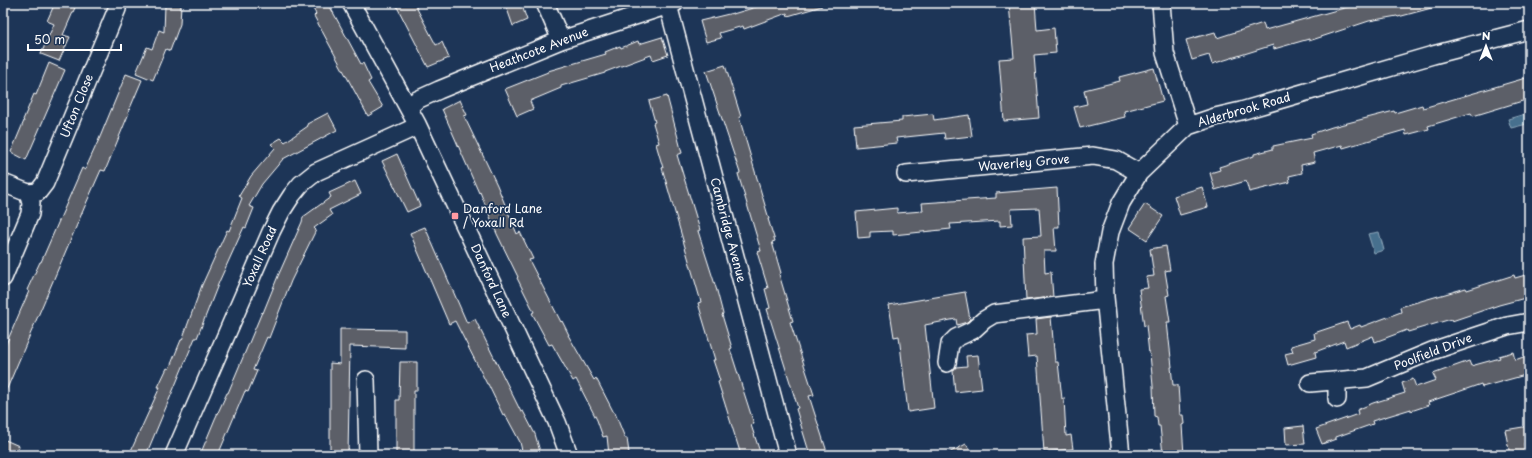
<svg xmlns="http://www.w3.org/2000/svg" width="1532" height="458" viewBox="0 0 1532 458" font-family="'Playpen Sans',sans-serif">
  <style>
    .water { fill: #466f8e; stroke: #90a9bb }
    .building { fill: #5c5f67; stroke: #fff }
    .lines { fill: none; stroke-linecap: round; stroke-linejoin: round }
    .minor-casing { stroke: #fff; stroke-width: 20 }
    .minor { stroke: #1d3557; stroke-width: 17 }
    .poi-dot { fill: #ff9aa2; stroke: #1d3557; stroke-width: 1.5 }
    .labels { text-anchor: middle; stroke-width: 3.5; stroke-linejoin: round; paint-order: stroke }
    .street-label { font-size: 12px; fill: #fff; stroke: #1d3557 }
    .poi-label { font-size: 12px; fill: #fff; stroke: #1d3557; text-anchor: start }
  </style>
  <rect width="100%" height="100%" fill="#1d3557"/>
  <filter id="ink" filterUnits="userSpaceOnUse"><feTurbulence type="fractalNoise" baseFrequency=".025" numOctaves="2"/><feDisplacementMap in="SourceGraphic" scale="8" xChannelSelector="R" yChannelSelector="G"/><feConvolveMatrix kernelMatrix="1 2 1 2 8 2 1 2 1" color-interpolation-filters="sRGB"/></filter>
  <g filter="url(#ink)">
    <path class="water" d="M 1525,114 L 1526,116 L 1528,117 L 1527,124 L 1511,128 L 1508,119 Z
      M 1379,232 L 1384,250 L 1374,253 L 1368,234 Z"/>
    <path class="building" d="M 55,3 L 77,3 L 63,35 L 70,37 L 59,61 L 41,54 L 54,24 L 47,21 Z
      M 310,3 L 328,3 L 361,64 L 363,63 L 371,80 L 368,82 L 383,107 L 368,116 L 329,44 L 314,16 L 316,14 Z
      M 395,3 L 414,3 L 436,45 L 442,42 L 449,58 L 428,67 Z
      M 505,3 L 521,3 L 527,20 L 513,26 Z
      M 769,3 L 821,3 L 822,6 L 788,16 L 787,13 L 744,29 L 743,26 L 719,33 L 721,38 L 706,42 L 700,21 L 733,13 L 733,14 Z
      M 1035,3 L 1037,30 L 1054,28 L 1056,53 L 1034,55 L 1039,118 L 1004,121 L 999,59 L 1014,58 L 1009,4 Z
      M 1362,3 L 1439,3 L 1439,6 L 1398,17 L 1397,16 L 1369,21 L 1309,41 L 1309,39 L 1274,49 L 1273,45 L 1212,64 L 1209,55 L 1192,60 L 1186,40 L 1215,32 L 1217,38 L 1263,23 L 1265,30 Z
      M 165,5 L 181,5 L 180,24 L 170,51 L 166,49 L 153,80 L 136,73 L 147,47 L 152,49 L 159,30 L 164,32 Z
      M 662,37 L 668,55 L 653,60 L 651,55 L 605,72 L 605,73 L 561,86 L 561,88 L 530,101 L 533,109 L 517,116 L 505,89 L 548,72 L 548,71 L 606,54 L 605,52 L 620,46 L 621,48 L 638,41 L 639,44 Z
      M 49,63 L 65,70 L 26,160 L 11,152 L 24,121 L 23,120 L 34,94 L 36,95 Z
      M 725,65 L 741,117 L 739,117 L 769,219 L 768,219 L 775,241 L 772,242 L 781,273 L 779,274 L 793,321 L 790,322 L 814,395 L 809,396 L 828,455 L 810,455 L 796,409 L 798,408 L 767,309 L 770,308 L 765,289 L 768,288 L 757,252 L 761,251 L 738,174 L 740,173 L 706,71 Z
      M 1154,68 L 1163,101 L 1124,111 L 1125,117 L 1080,128 L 1074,107 L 1087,104 L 1084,90 L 1120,81 L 1119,77 Z
      M 126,74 L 142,80 L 128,113 L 129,113 L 105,171 L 101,170 L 85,206 L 3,398 L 3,351 L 29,291 L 27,290 L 40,262 L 41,262 L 82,168 L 85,170 L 100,137 Z
      M 1529,77 L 1529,99 L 1473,116 L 1471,113 L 1428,126 L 1429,129 L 1406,135 L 1405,130 L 1343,148 L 1342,145 L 1313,153 L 1315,162 L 1301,165 L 1302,173 L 1289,176 L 1290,182 L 1249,192 L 1246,181 L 1215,190 L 1210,173 L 1220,170 L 1219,167 L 1254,156 L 1254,154 L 1273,149 L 1273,146 L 1312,138 L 1311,134 L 1332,127 L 1394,111 L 1395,113 L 1422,105 L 1423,108 Z
      M 667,96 L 682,153 L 677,155 L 700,230 L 698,231 L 717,291 L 723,314 L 722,315 L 732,348 L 730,349 L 754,424 L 751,425 L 761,455 L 741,455 L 718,382 L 720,381 L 713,360 L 715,360 L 698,303 L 701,302 L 662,168 L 663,168 L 656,144 L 659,143 L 653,123 L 655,122 L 649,101 Z
      M 460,100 L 467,115 L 464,116 L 497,185 L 517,234 L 520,232 L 533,259 L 529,260 L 561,322 L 562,321 L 569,335 L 568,335 L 594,380 L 596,378 L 614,413 L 615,413 L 625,438 L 627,438 L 629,453 L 609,455 L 607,436 L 603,437 L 597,420 L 576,379 L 573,381 L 552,344 L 549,345 L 532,313 L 534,312 L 517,278 L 518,277 L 497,234 L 480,192 L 479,193 L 442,109 Z
      M 328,113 L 337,130 L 283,159 L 262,184 L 249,206 L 254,208 L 246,228 L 244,227 L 219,282 L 197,338 L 195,338 L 146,455 L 129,455 L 160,387 L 158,387 L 167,368 L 169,369 L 181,340 L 182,340 L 202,285 L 227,230 L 229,231 L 242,198 L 239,196 L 251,176 L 275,148 L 271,144 L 281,138 L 285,142 L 308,126 L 307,124 Z
      M 933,114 L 934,120 L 969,115 L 972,136 L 945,139 L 944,133 L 896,138 L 897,143 L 856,147 L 854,125 L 902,121 L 902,117 Z
      M 397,154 L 420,206 L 407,212 L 382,161 Z
      M 355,181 L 361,194 L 329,210 L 332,215 L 314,228 L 316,230 L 291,281 L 269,338 L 267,337 L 253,370 L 257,371 L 248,392 L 245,391 L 218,455 L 200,455 L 215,419 L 227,393 L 228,393 L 262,312 L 263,313 L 278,276 L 302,222 L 303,217 L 331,197 L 329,193 Z
      M 1202,187 L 1208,207 L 1180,215 L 1174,196 Z
      M 1057,188 L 1059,227 L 1054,227 L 1056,251 L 1044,251 L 1045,273 L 1051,272 L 1053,297 L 1026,300 L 1023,237 L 1041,236 L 1039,208 L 1011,209 L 1012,225 L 1000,226 L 1000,221 L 950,224 L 951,229 L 893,235 L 893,231 L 870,232 L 870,237 L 858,238 L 856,212 L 897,208 L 897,213 L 923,211 L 922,203 L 996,198 L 996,193 Z
      M 1145,204 L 1163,216 L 1147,240 L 1129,228 Z
      M 425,227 L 467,323 L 475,319 L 521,412 L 523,411 L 535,434 L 541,455 L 523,455 L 520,442 L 505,414 L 503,415 L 488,384 L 487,384 L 455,321 L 449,324 L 410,233 Z
      M 1166,246 L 1170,270 L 1165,271 L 1169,295 L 1166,296 L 1170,322 L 1167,322 L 1172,367 L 1171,367 L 1173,385 L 1178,385 L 1180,415 L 1183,415 L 1184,424 L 1182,425 L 1184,455 L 1163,455 L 1160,426 L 1158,426 L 1157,417 L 1154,416 L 1153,386 L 1150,354 L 1149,354 L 1146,325 L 1144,326 L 1139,289 L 1148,288 L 1146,277 L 1154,276 L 1150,249 Z
      M 1529,274 L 1529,297 L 1499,305 L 1452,321 L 1451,319 L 1408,332 L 1407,330 L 1375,342 L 1373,336 L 1346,347 L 1344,341 L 1315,352 L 1316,357 L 1288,365 L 1285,354 L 1293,352 L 1291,346 L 1315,339 L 1314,333 L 1347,322 L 1350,329 L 1360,325 L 1361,327 L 1401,312 L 1400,307 L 1466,288 L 1467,290 L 1514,275 L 1515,278 Z
      M 965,292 L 970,319 L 967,322 L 957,325 L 956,319 L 925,325 L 934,408 L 908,412 L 899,336 L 894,337 L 889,305 Z
      M 1051,317 L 1055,362 L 1058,362 L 1062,399 L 1064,398 L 1066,436 L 1071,435 L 1073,449 L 1044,452 L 1037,356 L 1028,357 L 1026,335 L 1037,334 L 1036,319 Z
      M 340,329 L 405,330 L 405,348 L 350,346 L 348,455 L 330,455 L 330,363 L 340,364 Z
      M 1513,352 L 1515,360 L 1529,355 L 1529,374 L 1482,387 L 1481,384 L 1458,392 L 1428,402 L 1429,405 L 1411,411 L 1411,409 L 1372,421 L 1373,424 L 1336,437 L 1336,439 L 1322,444 L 1316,429 L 1358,414 L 1357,410 L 1373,403 L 1405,393 L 1402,383 L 1413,379 L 1416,387 L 1436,380 L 1433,374 L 1455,366 L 1469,361 L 1471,366 L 1500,358 L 1499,356 Z
      M 978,355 L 982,389 L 955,392 L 953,371 L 956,367 L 967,366 L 966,356 Z
      M 400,362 L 417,362 L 417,391 L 414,391 L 414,455 L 396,455 L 396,400 L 399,400 Z
      M 1303,426 L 1305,444 L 1286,445 L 1285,428 Z
      M 1529,426 L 1529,442 L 1524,443 L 1525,453 L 1510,455 L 1505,430 Z
      M 3,439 L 19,446 L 16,455 L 3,455 Z
      M 966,444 L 973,455 L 945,455 Z"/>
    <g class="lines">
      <g class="minor-casing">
        <path id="minor" d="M 351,3 L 417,124 L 557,422 L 569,455
          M 545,3 L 561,40
          M 1161,3 L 1165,53 L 1188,126
          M 668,5 L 788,455
          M 408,107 L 417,100 L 439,90 L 561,40 L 675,3
          M 906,174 L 1093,156 L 1116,160 L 1139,173
          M 3,183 L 28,193 L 31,203 L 30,214 L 3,278
          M 28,193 L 38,192 L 45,183 L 117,9
          M 947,363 L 950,344 L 956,338 L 973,330 L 984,320 L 994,314 L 1105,300
          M 366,380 L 368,455
          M 1337,381 L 1337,399
          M 1310,383 L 1367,378 L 1432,351 L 1507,326 L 1529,322
          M 174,455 L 271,232 L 281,212 L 292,195 L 301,184 L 316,172 L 411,129 L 417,124
          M 1121,455 L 1105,297 L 1104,264 L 1110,232 L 1121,203 L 1139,173 L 1188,126 L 1215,117 L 1241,111 L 1433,55 L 1529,30"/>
      </g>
      <use href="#minor" class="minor"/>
    </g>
  </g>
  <rect class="poi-dot" x="451" y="212" width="8" height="8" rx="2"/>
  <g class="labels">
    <g class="street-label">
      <text transform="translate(539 50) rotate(-21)" y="4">Heathcote Avenue</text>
      <text transform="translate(77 106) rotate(-68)" y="4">Ufton Close</text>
      <text transform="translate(1244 110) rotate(-16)" y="4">Alderbrook Road</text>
      <text transform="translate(1024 163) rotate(-5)" y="4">Waverley Grove</text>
      <text transform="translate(728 230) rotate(75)" y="4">Cambridge Avenue</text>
      <text transform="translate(260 257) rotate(-66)" y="4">Yoxall Road</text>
      <text transform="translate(491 281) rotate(65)" y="4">Danford Lane</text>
      <text transform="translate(1433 352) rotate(-21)" y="4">Poolfield Drive</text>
    </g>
    <g class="poi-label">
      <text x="463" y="213">Danford Lane<tspan x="463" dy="14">/ Yoxall Rd</tspan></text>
    </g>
  </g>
  <rect width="1532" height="458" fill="none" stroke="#1d3557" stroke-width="16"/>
  <rect x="8" y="8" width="1516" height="442" fill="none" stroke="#fff" stroke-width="1.5" filter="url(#ink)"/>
  <g transform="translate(1486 46)" stroke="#1d3557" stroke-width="3" paint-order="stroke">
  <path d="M0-3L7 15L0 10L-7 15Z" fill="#ffffff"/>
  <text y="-6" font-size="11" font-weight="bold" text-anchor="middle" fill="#ffffff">N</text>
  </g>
  <path d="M28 44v6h93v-6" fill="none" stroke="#ffffff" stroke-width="2"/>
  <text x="34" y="44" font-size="12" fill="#ffffff" stroke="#1d3557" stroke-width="3" paint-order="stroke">50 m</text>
</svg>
